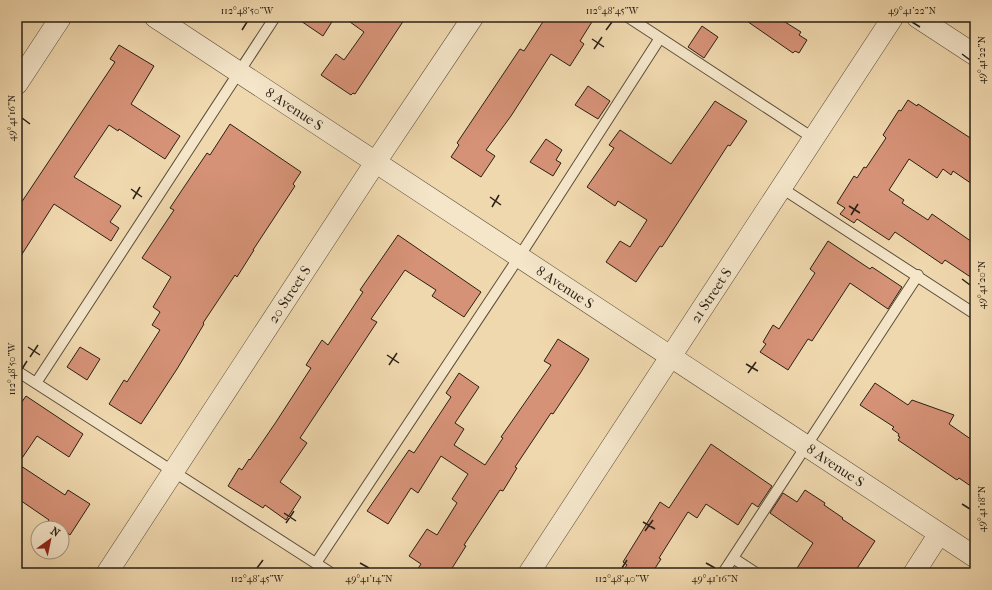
<svg xmlns="http://www.w3.org/2000/svg" width="992" height="590" viewBox="0 0 992 590" font-family="'IM FELL French Canon',serif">
  <style>
    .building { fill: #d69277; stroke: #2a2015 }
    .lines { fill: none; stroke-linecap: round; stroke-linejoin: round }
    .lane-casing { stroke: #5c4e3b; stroke-width: 12 }
    .street-casing { stroke: #5c4e3b; stroke-width: 22 }
    .lane { stroke: #f5e6ca; stroke-width: 10 }
    .street { stroke: #f5e6ca; stroke-width: 21 }
    .ticks { fill: none; stroke: #2a2015; stroke-width: 1.5 }
    .labels { text-anchor: middle; stroke-width: 3; stroke-linejoin: round; paint-order: stroke }
    .street-label { font-size: 14px; fill: #2a2015; stroke: #f5e6ca }
    .neatline { fill: none; stroke: #2a2015; stroke-width: 1.5 }
    .ticks-label { font-size: 10px; text-anchor: middle; fill: #2a2015 }
  </style>
  <rect width="100%" height="100%" fill="#f0d8ae"/>
  <filter id="stains"><feTurbulence type="fractalNoise" baseFrequency=".005" numOctaves="4"/><feColorMatrix values="0 0 0 0 .2 0 0 0 0 .09 0 0 0 0 .02 0 0 0 .5 -.17"/></filter>
  <radialGradient id="worn" r=".72"><stop offset=".6" stop-color="#630" stop-opacity="0"/><stop offset="1" stop-color="#630" stop-opacity=".3"/></radialGradient>
  <path class="building" d="M 295,17 L 335,17 L 323,36 Z
    M 343,17 L 406,17 L 355,94 L 353,93 L 351,95 L 321,75 L 336,54 L 344,60 L 364,32 Z
    M 546,17 L 595,17 L 580,41 L 584,44 L 570,66 L 551,54 L 511,116 L 486,150 L 495,156 L 481,177 L 451,157 L 459,145 L 457,143 L 520,49 L 524,51 Z
    M 741,17 L 777,17 L 801,32 L 799,35 L 807,40 L 799,53 L 795,51 L 793,53 Z
    M 702,26 L 718,37 L 704,58 L 688,47 Z
    M 119,45 L 154,66 L 131,104 L 180,136 L 165,159 L 119,129 L 118,131 L 109,125 L 74,177 L 121,206 L 110,222 L 119,228 L 111,241 L 54,204 L 17,262 L 17,209 L 115,62 L 110,59 Z
    M 588,86 L 610,101 L 598,119 L 575,105 Z
    M 908,100 L 917,106 L 918,104 L 975,141 L 975,186 L 953,171 L 951,175 L 943,169 L 937,178 L 909,159 L 889,190 L 904,200 L 902,203 L 928,220 L 932,214 L 975,244 L 975,280 L 945,260 L 942,264 L 895,232 L 889,240 L 857,219 L 854,223 L 840,214 L 845,208 L 837,203 L 854,176 L 857,178 L 864,167 L 866,168 L 886,138 L 883,135 L 899,110 L 901,111 Z
    M 715,101 L 747,121 L 730,146 L 728,145 L 662,247 L 660,246 L 636,282 L 606,262 L 620,241 L 630,247 L 647,220 L 618,201 L 615,206 L 587,187 L 614,148 L 609,145 L 620,130 L 671,164 Z
    M 230,124 L 301,172 L 293,184 L 295,186 L 253,250 L 254,250 L 237,277 L 235,275 L 203,323 L 204,324 L 177,369 L 141,424 L 109,404 L 124,380 L 127,382 L 160,330 L 152,325 L 160,312 L 153,307 L 171,277 L 142,258 L 174,210 L 170,208 L 182,190 L 207,153 L 210,155 Z
    M 546,139 L 562,150 L 556,160 L 561,163 L 553,176 L 530,162 Z
    M 398,235 L 481,292 L 464,317 L 432,296 L 436,290 L 405,270 L 371,319 L 377,322 L 300,438 L 307,443 L 280,482 L 301,497 L 286,520 L 265,505 L 263,508 L 228,486 L 239,468 L 242,470 L 249,459 L 250,460 L 276,422 L 311,368 L 306,365 L 322,340 L 328,345 L 363,292 L 360,290 Z
    M 828,241 L 870,269 L 872,267 L 902,287 L 888,309 L 850,283 L 812,341 L 808,339 L 788,370 L 760,352 L 766,344 L 763,342 L 773,325 L 779,329 L 815,273 L 810,269 Z
    M 558,339 L 589,359 L 581,372 L 553,414 L 551,413 L 515,467 L 517,468 L 503,491 L 500,490 L 464,545 L 466,546 L 449,573 L 415,573 L 421,564 L 409,556 L 427,529 L 437,535 L 457,503 L 452,499 L 468,474 L 441,456 L 418,493 L 411,488 L 388,524 L 367,511 L 409,450 L 414,453 L 451,397 L 446,393 L 459,373 L 479,387 L 455,423 L 464,429 L 454,445 L 485,465 L 503,438 L 501,437 L 551,365 L 544,361 Z
    M 80,347 L 100,359 L 87,380 L 67,367 Z
    M 875,383 L 908,405 L 912,400 L 954,415 L 949,424 L 975,442 L 975,489 L 959,478 L 957,480 L 898,440 L 900,437 L 898,436 L 899,434 L 892,429 L 894,427 L 860,405 Z
    M 26,396 L 83,434 L 69,457 L 37,436 L 18,464 L 65,495 L 68,490 L 90,504 L 70,535 L 62,528 L 44,528 L 49,520 L 17,498 L 17,409 Z
    M 711,444 L 772,486 L 758,507 L 752,503 L 738,525 L 706,504 L 697,518 L 688,512 L 659,558 L 661,559 L 652,573 L 621,573 L 627,565 L 623,562 L 660,502 L 669,508 Z
    M 805,490 L 825,503 L 824,505 L 843,518 L 842,519 L 875,541 L 854,573 L 794,573 L 813,543 L 770,513 L 783,493 L 797,502 Z"/>
  <g class="lines">
    <g class="lane-casing">
      <path id="lane" d="M 628,17 L 813,138
        M 780,187 L 975,314
        M 17,371 L 331,573
        M 36,383 L 275,17
        M 733,558 L 756,573
        M 316,563 L 519,257 L 660,38
        M 723,573 L 918,275"/>
    </g>
    <g class="street-casing">
      <g id="street">
        <path id="s1" d="M 155,17 L 975,557"/>
        <path d="M 917,17 L 975,55"/>
        <path d="M 17,84 L 61,17"/>
        <path id="s2" d="M 107,573 L 375,163 L 473,17"/>
        <path id="s3" d="M 529,573 L 893,17"/>
        <path d="M 914,573 L 939,534"/>
      </g>
    </g>
    <use href="#lane" class="lane"/>
    <use href="#street" class="street"/>
  </g>
  <path class="ticks" d="M 912,22 L 920,27M 242,30 L 247,22M 606,30 L 612,22M 592,39 L 604,47M 594,49 L 602,37M 962,54 L 970,60M 22,118 L 30,124M 131,189 L 142,197M 490,197 L 501,205M 133,199 L 140,187M 849,206 L 860,213M 492,207 L 499,195M 851,215 L 858,204M 962,279 L 970,285M 28,347 L 40,355M 387,355 L 399,363M 30,357 L 38,345M 746,364 L 758,371M 389,365 L 397,353M 22,369 L 27,361M 748,373 L 756,362M 962,504 L 970,509M 284,513 L 296,521M 643,522 L 655,529M 286,523 L 294,511M 645,531 L 653,520M 360,563 L 369,568M 706,563 L 715,568M 257,568 L 263,560M 622,568 L 627,560"/>
  <g class="labels">
    <g class="street-label">
      <text dy="5" stroke="none"><textPath href="#s1" startOffset="167">8 Avenue S</textPath></text>
      <text dy="5" stroke="none"><textPath href="#s1" startOffset="491">8 Avenue S</textPath></text>
      <text dy="5" stroke="none"><textPath href="#s2" startOffset="333">20 Street S</textPath></text>
      <text dy="5" stroke="none"><textPath href="#s3" startOffset="332">21 Street S</textPath></text>
      <text dy="5" stroke="none"><textPath href="#s1" startOffset="815">8 Avenue S</textPath></text>
    </g>
  </g>
  <rect width="992" height="590" fill="none" stroke="#f0d8ae" stroke-width="44"/>
  <g transform="translate(50 540) rotate(33)"><circle r="19" fill="#f5e6ca" stroke="#a49782"/>
  <path d="M0-3L7 15L0 10L-7 15Z" fill="#8f2418"/>
  <text y="-6" font-size="11" font-weight="bold" text-anchor="middle" fill="#2a2015">N</text>
  </g>
  <rect x="22" y="22" width="948" height="546" class="neatline"/>
  <g class="ticks-label">
    <text x="247" y="14">112°48'50"W</text>
    <text x="612" y="14">112°48'45"W</text>
    <text x="912" y="14">49°41'22"N</text>
    <text transform="translate(981 60) rotate(-90)" y="4">49°41'22"N</text>
    <text transform="translate(11 118) rotate(-90)" y="4">49°41'16"N</text>
    <text transform="translate(981 285) rotate(-90)" y="4">49°41'20"N</text>
    <text transform="translate(11 369) rotate(-90)" y="4">112°48'50"W</text>
    <text transform="translate(981 509) rotate(-90)" y="4">49°41'18"N</text>
    <text x="257" y="582">112°48'45"W</text>
    <text x="369" y="582">49°41'14"N</text>
    <text x="622" y="582">112°48'40"W</text>
    <text x="715" y="582">49°41'16"N</text>
  </g>
  <rect width="100%" height="100%" filter="url(#stains)"/>
  <rect width="100%" height="100%" fill="url(#worn)"/>
</svg>
